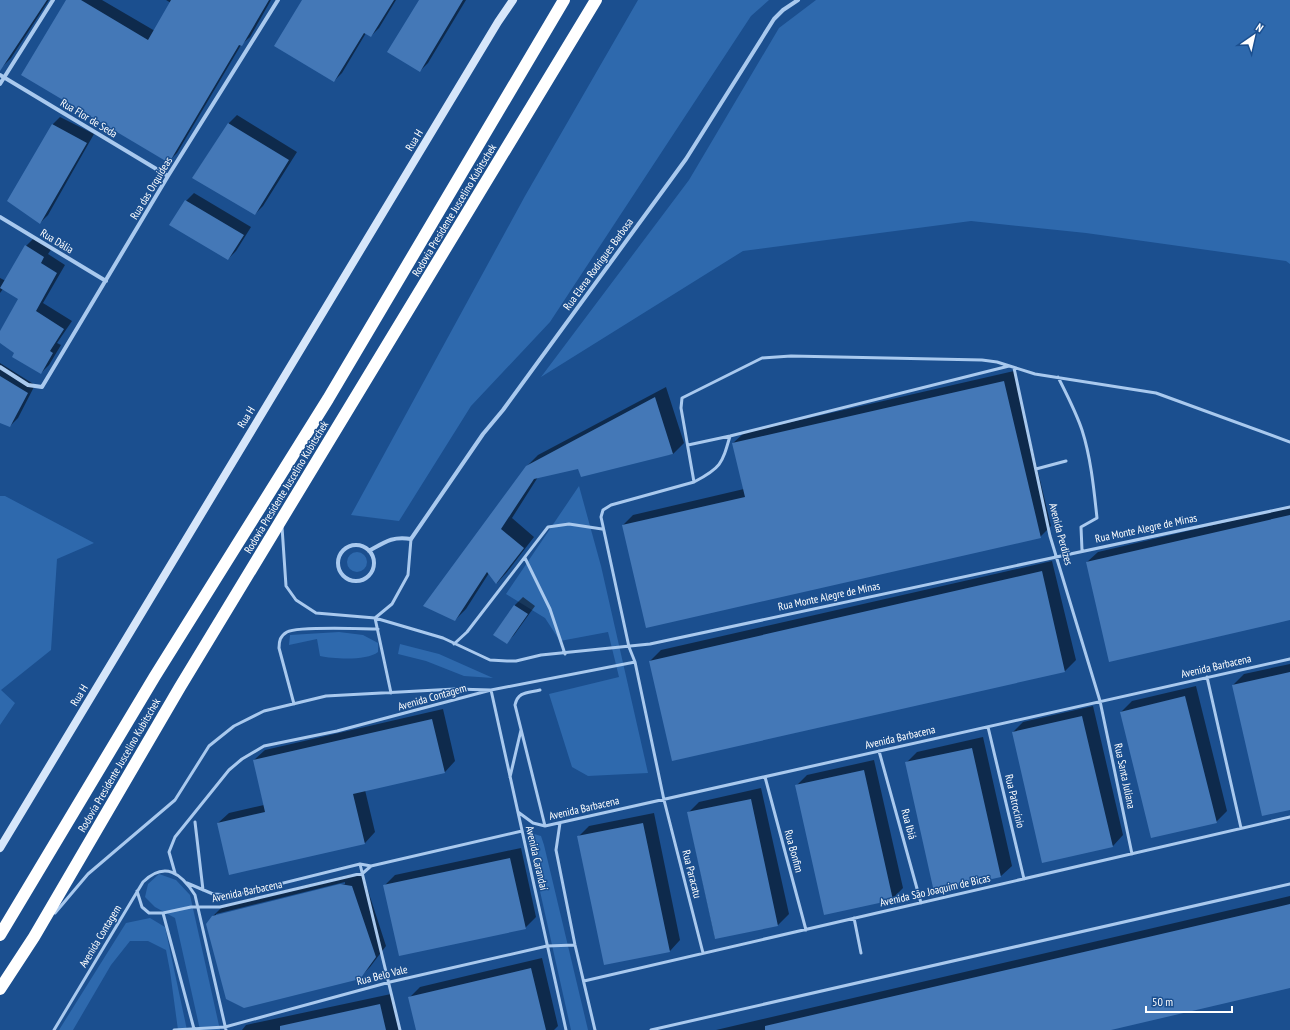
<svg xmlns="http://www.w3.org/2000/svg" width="1290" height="1030" viewBox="0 0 1290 1030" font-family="'PT Sans Narrow',sans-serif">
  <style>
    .green { fill: #2e69ad }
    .shadow { fill: #0007; fill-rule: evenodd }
    .building { fill: #4478b7 }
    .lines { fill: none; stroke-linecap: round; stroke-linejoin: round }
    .lane { stroke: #a9c9ee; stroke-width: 3 }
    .street { stroke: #a9c9ee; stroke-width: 4 }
    .secondary { stroke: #d6e6fa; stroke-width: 8 }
    .highway { stroke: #fff; stroke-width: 12 }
    .labels { text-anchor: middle; stroke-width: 3; stroke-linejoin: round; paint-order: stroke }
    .street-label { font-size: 11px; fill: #fff; stroke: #1b4f8f }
  </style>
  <rect width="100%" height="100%" fill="#1b4f8f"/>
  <path class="green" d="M 638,0 L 769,0 L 751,16 L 550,322 L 471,406 L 399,521 L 351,515 L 525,196 Z
    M 816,0 L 1290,0 L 1290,264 L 1286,261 L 1086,233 L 971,221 L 743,251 L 541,377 L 689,180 L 779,28 Z
    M 579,486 L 601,566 L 648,773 L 588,776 L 572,767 L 549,694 L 619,677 L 608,632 L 560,641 L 545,618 L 506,594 Z
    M 0,496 L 5,496 L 94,543 L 57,559 L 51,650 L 1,690 L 15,703 L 0,725 Z
    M347 562a10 10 0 1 1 20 0a10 10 0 1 1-20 0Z
    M 339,632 L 363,635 L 378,643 L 378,652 C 367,661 334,659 320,656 L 317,639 L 289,645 L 290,635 Z
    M 400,644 L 439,654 L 493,678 L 464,676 L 426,661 L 398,654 Z
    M 534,834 L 541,836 L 544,845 L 588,1030 L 571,1030 L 529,842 L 530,835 Z
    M 159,874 L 176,880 L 190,895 L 220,1030 L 200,1030 L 175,918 L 155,907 L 145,897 L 148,884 Z
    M 150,918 L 165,927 L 187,1030 L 178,1030 L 170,971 L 166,950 L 148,941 L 130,941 L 111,965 L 73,1030 L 59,1030 L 126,923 Z"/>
  <path class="shadow" d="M 0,0 L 49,0 L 11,58 L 3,66 L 0,64 Z
    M 67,0 L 102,0 L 155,31 L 171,3 L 166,0 L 271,0 L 250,37 L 241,45 L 177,153 L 169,161 Z
    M 303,0 L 396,0 L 379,28 L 371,36 L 366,33 L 342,73 L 334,81 Z
    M 420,0 L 466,0 L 428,63 L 420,71 Z
    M 237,115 L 297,152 L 263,206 L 255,214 L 193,177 L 229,123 Z
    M 60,117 L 94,134 L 48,215 L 40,223 L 52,125 Z
    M 194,193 L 251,227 L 236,251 L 228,259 L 186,201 Z
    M 34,238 L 52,248 L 48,254 L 65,265 L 43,303 L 72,321 L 57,343 L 61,345 L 49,365 L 41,373 L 0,342 L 0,333 L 20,299 L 3,289 L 0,293 L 0,278 L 6,281 L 26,246 Z
    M 0,363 L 35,385 L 18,418 L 10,426 L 0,422 Z
    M 1014,371 L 1051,526 L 1040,537 L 623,525 L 633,515 L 744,489 L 733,443 L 744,433 Z
    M 666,387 L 684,443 L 673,454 L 578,468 L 538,477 L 512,518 L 534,537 L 507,572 L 497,583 L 489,573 L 466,609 L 455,620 L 527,466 L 538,455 Z
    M 1290,507 L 1290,619 L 1087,562 L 1098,552 Z
    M 1052,561 L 1076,660 L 1065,671 L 673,760 L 650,661 L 661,650 Z
    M 523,597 L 535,606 L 514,635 L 506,643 L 494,634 L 515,605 Z
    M 1290,664 L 1290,809 L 1233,685 L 1244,674 Z
    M 1196,686 L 1227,811 L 1216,822 L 1121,712 L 1132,701 Z
    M 1093,706 L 1123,835 L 1113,846 L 1013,732 L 1023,722 Z
    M 443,709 L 455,761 L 445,772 L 365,790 L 375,832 L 365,843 L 218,823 L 229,813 L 264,805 L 254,760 L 265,750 Z
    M 983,737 L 1012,866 L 1001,876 L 935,891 L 906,763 L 917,752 Z
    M 874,760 L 903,888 L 892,899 L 796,786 L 807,775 Z
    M 761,788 L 789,914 L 778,925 L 715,938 L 688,813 L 699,802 Z
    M 654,813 L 680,940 L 670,951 L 578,837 L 589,826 Z
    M 521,848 L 536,917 L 525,928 L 384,886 L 395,875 Z
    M 352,874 L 363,875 L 386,946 L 370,967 L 359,978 L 213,916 L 224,905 ZM 345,882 L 345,884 L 216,916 L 216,914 Z
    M 1290,896 L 1290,987 L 1107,1030 L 716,1030 Z
    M 542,958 L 558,1026 L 554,1030 L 417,1030 L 409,998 L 420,987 Z
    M 391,994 L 399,1030 L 242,1030 L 246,1025 Z"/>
  <path class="building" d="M 0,0 L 47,0 L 0,71 Z
    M 66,0 L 81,0 L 148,40 L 171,0 L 269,0 L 242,46 L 239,45 L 169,163 L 21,75 Z
    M 302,0 L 394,0 L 371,37 L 364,33 L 334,82 L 274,46 Z
    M 419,0 L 463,0 L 420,72 L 387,52 Z
    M 228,123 L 289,160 L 255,215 L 192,178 Z
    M 52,124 L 87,143 L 40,224 L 7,201 Z
    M 185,200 L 244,235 L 228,260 L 169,225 Z
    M 25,245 L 44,257 L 41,263 L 57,273 L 36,311 L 64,329 L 50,351 L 53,353 L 41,374 L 12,357 L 14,353 L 0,343 L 0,331 L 18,299 L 0,288 Z
    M 0,376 L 28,393 L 10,427 L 0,423 Z
    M 1004,381 L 1041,538 L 646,628 L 622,525 L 745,497 L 732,443 Z
    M 655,397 L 673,454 L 581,477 L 578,469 L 534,479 L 501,529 L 524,548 L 496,584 L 487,572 L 455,621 L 423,606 L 526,466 Z
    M 1290,515 L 1290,620 L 1109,662 L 1086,562 Z
    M 1042,571 L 1065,672 L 672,761 L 649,661 Z
    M 514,605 L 528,614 L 507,644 L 493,635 Z
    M 1290,672 L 1290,810 L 1262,816 L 1232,685 Z
    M 1185,696 L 1217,823 L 1151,838 L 1120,712 Z
    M 1082,716 L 1113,847 L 1042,863 L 1012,732 Z
    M 432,719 L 445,773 L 353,794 L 365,844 L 229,875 L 217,823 L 265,812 L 253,760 Z
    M 972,748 L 1001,877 L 934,892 L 905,762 Z
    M 864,770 L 893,900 L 824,915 L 795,785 Z
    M 751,799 L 778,926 L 715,939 L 687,812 Z
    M 643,823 L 670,952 L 604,965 L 577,836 Z
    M 510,858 L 526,929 L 399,956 L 383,885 Z
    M 340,884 L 352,886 L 376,957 L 360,979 L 244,1008 L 226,999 L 206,924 L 212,916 Z
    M 1290,904 L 1290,988 L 1111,1030 L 765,1030 L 765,1026 Z
    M 531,968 L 546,1030 L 416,1030 L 408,997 Z
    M 380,1004 L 386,1030 L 280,1030 L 280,1026 Z"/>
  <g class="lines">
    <path class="lane" d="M 1014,368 L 1050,536 L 1100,701 L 1132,854
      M 1058,377 C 1067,395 1076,412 1082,430 C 1091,458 1094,490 1097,518 L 1081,527 L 1082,550
      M 688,445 L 730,436 L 1009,366
      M 1036,469 L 1066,461
      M 694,482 C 721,468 722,464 730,436
      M 282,527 L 286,586 L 296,600 L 316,613 L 375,618 L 443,638 L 490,660 L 507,661 L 516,661 L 541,655 L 650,644 L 1290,507
      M 525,558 L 550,609 L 565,654
      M 375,618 L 392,604 L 408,575 L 411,539
      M 375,618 L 391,693
      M 454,644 L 467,632 L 548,527 L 569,524 L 602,529
      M 1207,677 L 1241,828
      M 491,690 L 566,1030
      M 540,690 C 528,693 518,691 515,705 L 545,826
      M 294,704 L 279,648 C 279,641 280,636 287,632 C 298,626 361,629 378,629
      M 988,727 L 1024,879
      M 879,751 L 921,903
      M 510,777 L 521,730
      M 765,777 L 806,930
      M 518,812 L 533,823 L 545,826 L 1290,659
      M 195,822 L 203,890
      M 560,823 L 556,850 L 575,945 L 595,1030
      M 360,864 L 400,1030
      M 175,873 L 169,852 L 175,837 L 229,770 L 242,759 L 264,746 L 337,731 L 491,690 L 635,662
      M 187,883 L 213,894 L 230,895 L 243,893 L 360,864 L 371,866 L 522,831
      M 137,891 L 142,907 L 149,913 L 163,913 L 191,907 L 220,907 L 363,873 L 371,866
      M 55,913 L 88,874 L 175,800 L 209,746 L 234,726 L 264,711 L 326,696 L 455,689 L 491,690
      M 163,913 L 194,1029
      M 854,918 L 861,953
      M 703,953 L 664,800 L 635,662 L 629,647 L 601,517 L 603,510 L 611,505 L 694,482 L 681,408 L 682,398 L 762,358 L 791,356 L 982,360 L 997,362 L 1035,374 L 1156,393 L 1290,442
      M 584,981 L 1290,817
      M 54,1030 L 143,882 C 165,861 181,873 195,895 L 226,1030
      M 174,1030 L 225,1027 L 390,982 L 547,946 L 575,945
      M 651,1030 L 1290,884"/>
    <path class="street" d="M 0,75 L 168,176
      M 0,84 L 53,0
      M 0,217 L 106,281
      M 0,367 L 28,385 L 42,387 L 168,176 L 278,0
      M338 563a18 18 0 1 1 36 0a18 18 0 1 1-36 0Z
      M 369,551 C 385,542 392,536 411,539 L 483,434 L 503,410 L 686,159 L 774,19 L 783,10 L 798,0"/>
    <path class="secondary" d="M 0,848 L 498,22 L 513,0"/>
    <path class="highway" d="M 0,935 L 155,676 L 328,399 L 564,0
      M 0,989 L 34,937 L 180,687 L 596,0"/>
  </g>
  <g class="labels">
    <g class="street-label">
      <text transform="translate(89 118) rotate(31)" y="4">Rua Flor de Seda</text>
      <text transform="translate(414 140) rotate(-59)" y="4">Rua H</text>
      <text transform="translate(151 188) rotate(-59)" y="4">Rua das Orquídeas</text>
      <text transform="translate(454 210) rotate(-59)" y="4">Rodovia Presidente Juscelino Kubitschek</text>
      <text transform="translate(57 241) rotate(31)" y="4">Rua Dália</text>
      <text transform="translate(598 264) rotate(-54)" y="4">Rua Elena Rodrigues Barbosa</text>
      <text transform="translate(246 417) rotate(-59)" y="4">Rua H</text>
      <text transform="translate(286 487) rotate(-59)" y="4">Rodovia Presidente Juscelino Kubitschek</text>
      <text transform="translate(1146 528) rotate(-12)" y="4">Rua Monte Alegre de Minas</text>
      <text transform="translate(1061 534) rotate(75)" y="4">Avenida Perdizes</text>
      <text transform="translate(829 596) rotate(-12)" y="4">Rua Monte Alegre de Minas</text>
      <text transform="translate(1216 666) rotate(-13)" y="4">Avenida Barbacena</text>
      <text transform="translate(79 695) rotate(-59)" y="4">Rua H</text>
      <text transform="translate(432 697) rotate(-16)" y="4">Avenida Contagem</text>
      <text transform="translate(900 737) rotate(-13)" y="4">Avenida Barbacena</text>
      <text transform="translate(119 765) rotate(-60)" y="4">Rodovia Presidente Juscelino Kubitschek</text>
      <text transform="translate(1125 776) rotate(78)" y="4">Rua Santa Juliana</text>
      <text transform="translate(1015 801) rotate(77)" y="4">Rua Patrocínio</text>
      <text transform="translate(584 808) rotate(-13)" y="4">Avenida Barbacena</text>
      <text transform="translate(909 824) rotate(75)" y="4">Rua Ibiá</text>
      <text transform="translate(794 851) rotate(75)" y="4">Rua Bonfim</text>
      <text transform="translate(537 858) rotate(77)" y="4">Avenida Carandaí</text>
      <text transform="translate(692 874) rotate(76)" y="4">Rua Paracatu</text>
      <text transform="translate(935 890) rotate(-13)" y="4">Avenida São Joaquim de Bicas</text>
      <text transform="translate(247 891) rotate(-12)" y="4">Avenida Barbacena</text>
      <text transform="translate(100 936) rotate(-59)" y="4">Avenida Contagem</text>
      <text transform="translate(382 975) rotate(-14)" y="4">Rua Belo Vale</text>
    </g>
  </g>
  <g transform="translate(1254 36) rotate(34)" stroke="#1b4f8f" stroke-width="3" paint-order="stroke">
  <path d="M0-3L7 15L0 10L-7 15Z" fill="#ffffff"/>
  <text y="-6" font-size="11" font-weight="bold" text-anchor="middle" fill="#ffffff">N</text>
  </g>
  <path d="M1146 1006v6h86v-6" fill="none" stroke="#ffffff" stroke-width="2"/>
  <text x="1152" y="1006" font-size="12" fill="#ffffff" stroke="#1b4f8f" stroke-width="3" paint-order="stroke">50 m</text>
</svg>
